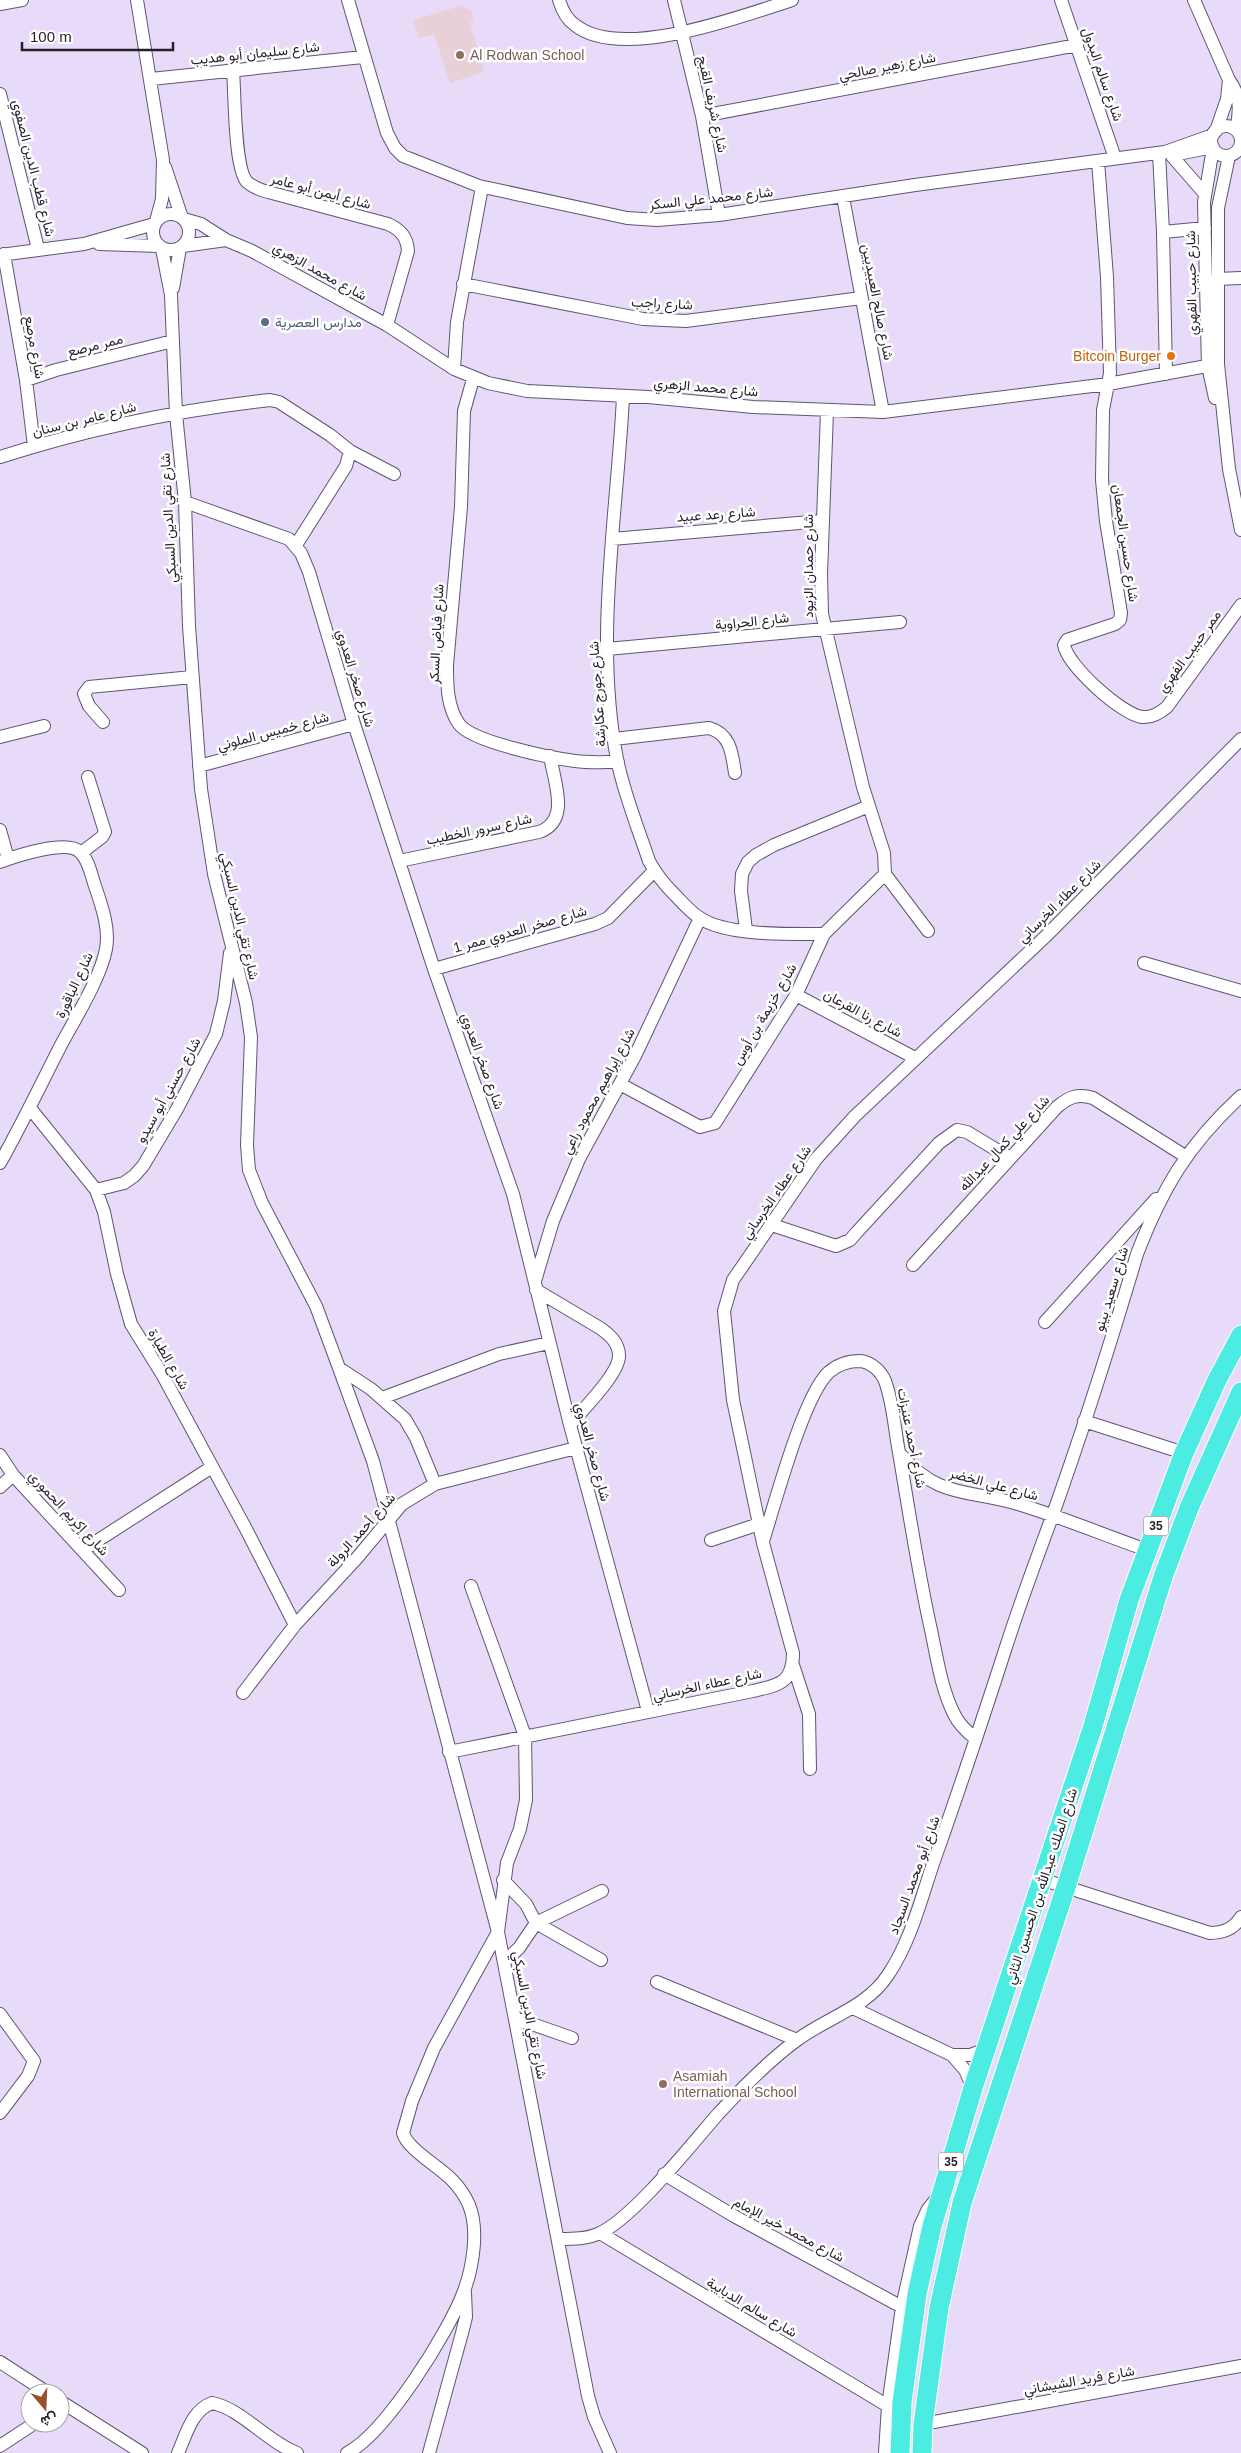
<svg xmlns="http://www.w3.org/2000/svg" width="1241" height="2453" viewBox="0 0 1241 2453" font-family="Helvetica,Vazirmatn,sans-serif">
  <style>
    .education { fill: #e9d0d8 }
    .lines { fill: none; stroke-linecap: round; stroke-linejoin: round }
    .minor-casing { stroke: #60556f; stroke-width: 14 }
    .highway-casing { stroke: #fff; stroke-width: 21 }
    .minor { stroke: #fff; stroke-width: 12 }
    .highway { stroke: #4cece2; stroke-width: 19 }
    .education-dot { fill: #8d6e63; stroke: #fff; stroke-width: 2 }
    .service-dot { fill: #5c6f8a; stroke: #fff; stroke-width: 2 }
    .food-dot { fill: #e8710a; stroke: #fff; stroke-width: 2 }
    .labels { text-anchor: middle; stroke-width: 5; stroke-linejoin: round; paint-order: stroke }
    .shield { fill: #fff; stroke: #65626a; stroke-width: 1 }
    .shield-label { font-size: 12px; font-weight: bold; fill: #231f2a }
    .street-label { font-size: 14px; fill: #231f2a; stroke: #fff }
    .education-label { font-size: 14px; fill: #785e54; stroke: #fff; text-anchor: start }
    .service-label { font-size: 14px; fill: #4e5e75; stroke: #fff; text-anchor: start }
    .food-label { font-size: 14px; fill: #c56008; stroke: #fff; text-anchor: end }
  </style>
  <rect width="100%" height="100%" fill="#e8dbf9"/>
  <path class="education" d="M 463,5 L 467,10 L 471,9 L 474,21 L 470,22 L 484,72 L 450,83 L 434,34 L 419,38 L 413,20 Z"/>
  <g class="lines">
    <g class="minor-casing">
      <path id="minor" d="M 137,0 L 163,160 L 162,199 L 156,221
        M 348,0 L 387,133 L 395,148 L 403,156 L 479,186 L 627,218 L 657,220 L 719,215 L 915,185 L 1165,152 L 1213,135
        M 559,0 C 562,10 566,19 575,25 C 621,62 742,16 792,0
        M 674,0 L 702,116 L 719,215
        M 1061,0 L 1115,158
        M 1194,0 L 1229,80 C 1241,96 1240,111 1236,130
        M 0,4 L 22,0
        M 233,71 C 235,92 234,168 247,182 C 254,188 263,191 272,193 L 388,224 C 401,230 407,237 408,251 L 387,325
        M 151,79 L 363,57
        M 0,94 L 38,249
        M 702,116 L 1077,45
        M1211 141a15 15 0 1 1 30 0a15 15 0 1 1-30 0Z
        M 1216,131 L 1227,99 L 1229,80
        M 1213,148 L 1204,202 L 1208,366 L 1215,398
        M 1165,152 L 1178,154 L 1213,147
        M 1159,153 L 1163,232 L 1166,374
        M 1171,155 L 1205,194
        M 1229,156 L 1218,208 L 1218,364 L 1229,469 L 1241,530
        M 1098,161 L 1107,277 L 1110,373 L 1103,410 L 1102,480 L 1106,521 L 1121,613 L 1120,620 L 1115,624 L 1067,640 L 1064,645 C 1068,666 1121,714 1142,717 C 1152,718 1160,713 1167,707 L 1241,605
        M 165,167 L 182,218
        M 843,197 L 883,412
        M153 232a18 18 0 1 1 36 0a18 18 0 1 1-36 0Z
        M 184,219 L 201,224 L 226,240 L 252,251 L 387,325 L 454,369 L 488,383 L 527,391 L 648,397 L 753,407 L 883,412 L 1108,384 L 1218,364
        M 1163,232 L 1205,228
        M 99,244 L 159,246
        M 183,246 L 226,240
        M 162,249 L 171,295 L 176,414 L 185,502 L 189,626 L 201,789 L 214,874 L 246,1003 L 251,1037 L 247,1145 L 249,1170 L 262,1203 L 316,1306 L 339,1368 L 371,1389 L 405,1419 L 416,1438 L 435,1484
        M 4,254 L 26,380 L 34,446
        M 0,255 L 84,244 L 154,224
        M 1217,279 L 1241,278
        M 463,284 L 643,319 L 686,321 L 861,298
        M 173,288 L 180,248
        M 454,369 L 457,322 L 482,187
        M 473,379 L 464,411 L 461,507 L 447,665 C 447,685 447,707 459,724 C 472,742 551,758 575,761 C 589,763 604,762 618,762
        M 26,380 L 56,370 L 173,341
        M 623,397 C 617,517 594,639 617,759 C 624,794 638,828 649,861 C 656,874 664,884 674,894 C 682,902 690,912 700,918 C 726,936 792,934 824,934
        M 0,457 C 87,429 179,410 270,400 L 279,402 L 330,435 L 350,451 L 394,474
        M 185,502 L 289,539 L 301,553 L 309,572 L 354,724 L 434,969 L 513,1194 L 570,1425 L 648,1711
        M 612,539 L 822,521
        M 296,545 L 346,466 L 350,451
        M 607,649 L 900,622
        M 103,722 L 89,706 L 84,694 L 89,687 L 192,677
        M 0,737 L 44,726
        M 614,739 L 709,728 C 731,734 732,754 735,773
        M 199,766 L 354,724
        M 0,830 L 8,859
        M 81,853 L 102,837 L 105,832 L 88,777
        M 399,861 L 539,832 C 571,821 554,781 550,756
        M 0,862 C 16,856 67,839 80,852 C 88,859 91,873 94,883 C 101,904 110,927 106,949 C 101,977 75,1019 61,1045 C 41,1084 22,1124 0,1163
        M 885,874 L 928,931
        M 746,930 L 741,891 L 742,874 L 748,862 L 756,855 L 774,845 L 869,806
        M 1144,963 L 1241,991
        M 434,969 L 595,924 L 608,918 L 654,871
        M 796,995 L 915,1058
        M 620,1084 L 700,1127 L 715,1123 L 796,995 L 824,934 L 885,874 L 884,853 L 863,787 L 822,614 L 821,574 L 827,412
        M 30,1108 L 96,1190 L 104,1212 L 117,1274 L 131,1324 L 162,1374 L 246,1529 L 295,1625
        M 96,1190 L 124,1183 L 134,1176 L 143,1166 L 177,1109 L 216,1034 L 224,1001 L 230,953
        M 772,1225 L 836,1246 L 850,1240 L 857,1232 L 939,1143 L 957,1130 L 967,1132 L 1010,1158
        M 913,1265 L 1057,1107 C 1069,1097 1078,1093 1093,1098 L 1185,1156
        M 535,1281 L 553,1221 L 579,1159 L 635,1056 L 700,918
        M 536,1290 L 600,1328 C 610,1335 619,1343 619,1356 C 619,1374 582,1410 570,1425
        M 1045,1322 L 1156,1199
        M 339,1368 L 373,1461 L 498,1932 L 434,2048 L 412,2101 L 403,2133 C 407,2149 440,2167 452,2180 C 459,2187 465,2196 469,2205 C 479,2229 473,2267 464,2291 C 449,2332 385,2434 347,2453
        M 382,1398 L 499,1354 L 549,1343
        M 1084,1421 L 1184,1453
        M 0,1455 L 13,1475 L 119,1590
        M 901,1455 C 939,1499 968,1489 1018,1504 C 1061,1517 1104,1535 1147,1550
        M 0,1487 L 13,1475
        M 711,1540 L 759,1524
        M 763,1541 C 775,1504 803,1396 829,1372 C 837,1365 848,1361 860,1361 C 871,1362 881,1371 885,1381 C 892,1400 894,1421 897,1441 C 908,1504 917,1567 931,1630 C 937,1658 941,1688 954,1714 C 959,1725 967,1732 976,1739
        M 83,1550 L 212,1467
        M 471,1586 L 525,1736 L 526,1800 L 520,1829 L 507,1863 L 498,1932 L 588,2396 L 594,2417 L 610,2453
        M 793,1665 L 809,1714 L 810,1769
        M 243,1693 L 295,1625 L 357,1558 L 402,1504 L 435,1484 L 576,1448
        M 449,1752 L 753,1691 C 779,1685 793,1683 793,1653 L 763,1543 L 733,1400 L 724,1311 L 733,1280 L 816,1159 L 855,1116 L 1046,936 L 1241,739
        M 503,1880 L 526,1904 L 536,1923 L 601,1960
        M 1044,1880 L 1210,1933 C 1223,1933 1234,1929 1241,1917
        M 505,1961 L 519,1948 L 536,1923 L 602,1891
        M 657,1982 L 797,2040
        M 853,2008 L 952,2055 L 965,2070 L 973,2088
        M 0,2014 L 34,2061 L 28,2076 L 0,2113
        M 515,2018 L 572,2038
        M 952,2055 L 970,2055 L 986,2049
        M 664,2174 L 734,2216 L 902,2307
        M 600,2233 L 888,2406
        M 559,2239 C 572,2239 588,2239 600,2233 C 634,2217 691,2145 718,2114 C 742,2088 768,2061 797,2040 C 828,2017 866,2008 888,1975 C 912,1939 921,1898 935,1858 C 960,1788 983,1718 1006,1647 C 1020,1603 1036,1560 1052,1517 C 1083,1430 1111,1342 1137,1254 C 1163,1187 1188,1145 1241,1096
        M 0,2362 L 48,2393
        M 60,2401 L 142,2453
        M 923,2424 L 1241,2366
        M 0,2446 L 35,2423
        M 178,2453 C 186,2435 192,2410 212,2403 C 242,2409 267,2442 297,2453
        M 429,2453 L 462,2333 L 466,2317 L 465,2293
        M 885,2453 L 888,2406 L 902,2307 L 920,2226 L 928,2209 L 937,2198"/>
    </g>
    <g class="highway-casing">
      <path id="highway" d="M 900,2453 L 902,2402 L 917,2294 L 932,2226 L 973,2088 L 1093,1726 L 1129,1600 L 1184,1453 L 1217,1380 L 1241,1335
        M 922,2453 L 923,2424 L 939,2308 L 962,2203 L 1066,1887 L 1163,1577 L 1189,1508 L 1241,1392"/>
    </g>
    <use href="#minor" class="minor"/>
    <use href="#highway" class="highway"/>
  </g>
  <g class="education-dot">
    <circle cx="460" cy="55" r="5"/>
    <circle cx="663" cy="2084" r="5"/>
  </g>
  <circle class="service-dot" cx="265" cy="322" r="5"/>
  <circle class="food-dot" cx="1171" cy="356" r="5"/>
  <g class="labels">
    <g class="shield">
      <rect x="1143.5" y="1516.5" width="25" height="19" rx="4"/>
      <rect x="938.5" y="2152.5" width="25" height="19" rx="4"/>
    </g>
    <g class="shield-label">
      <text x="1156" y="1530">35</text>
      <text x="951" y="2166">35</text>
    </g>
    <g class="street-label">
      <text transform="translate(255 53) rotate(-6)" y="5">شارع سليمان أبو هديب</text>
      <text transform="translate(887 66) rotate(-11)" y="5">شارع زهير صالحي</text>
      <text transform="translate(1103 74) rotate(71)" y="5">شارع سالم البدول</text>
      <text transform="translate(713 104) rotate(78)" y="5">شارع شريف القبج</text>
      <text transform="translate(34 168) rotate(76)" y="5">شارع قطب الدين الصفوي</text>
      <text transform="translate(321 191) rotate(15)" y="5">شارع أيمن أبو عامر</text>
      <text transform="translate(711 198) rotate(-6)" y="5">شارع محمد علي السكر</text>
      <text transform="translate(320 271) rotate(29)" y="5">شارع محمد الزهري</text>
      <text transform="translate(1191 283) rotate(-91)" y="5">شارع حبيب الفهري</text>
      <text transform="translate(878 302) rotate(79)" y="5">شارع صالح العبيديين</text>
      <text transform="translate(662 303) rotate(3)" y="5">شارع راجب</text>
      <text transform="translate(95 345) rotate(-14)" y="5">ممر مرصع</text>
      <text transform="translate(35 347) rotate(80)" y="5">شارع مرصع</text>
      <text transform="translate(706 387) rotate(5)" y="5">شارع محمد الزهري</text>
      <text transform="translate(84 419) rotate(-14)" y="5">شارع عامر بن سنان</text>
      <text transform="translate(716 514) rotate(-4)" y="5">شارع رعد عبيد</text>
      <text transform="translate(168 518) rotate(-93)" y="5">شارع تقي الدين السبكي</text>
      <text transform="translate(1126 543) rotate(82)" y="5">شارع حسين الجمعان</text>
      <text transform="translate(808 566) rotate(-90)" y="5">شارع حمدان الزيود</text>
      <text transform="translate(752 621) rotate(-6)" y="5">شارع الحراوية</text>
      <text transform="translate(436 634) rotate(-87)" y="5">شارع فياض السكر</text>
      <text transform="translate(1189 651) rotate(-54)" y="5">ممر حبيب الفهري</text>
      <text transform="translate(356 678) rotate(73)" y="5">شارع صخر العدوي</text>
      <text transform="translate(597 694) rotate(-94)" y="5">شارع جورج عكارشة</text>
      <text transform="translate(273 731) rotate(-15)" y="5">شارع خميس الملوني</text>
      <text transform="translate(479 829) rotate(-12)" y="5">شارع سرور الخطيب</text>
      <text transform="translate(1059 901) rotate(-45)" y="5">شارع عطاء الخرساني</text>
      <text transform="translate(240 916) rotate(77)" y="5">شارع تقي الدين السبكي</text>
      <text transform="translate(520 929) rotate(-16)" y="5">شارع صخر العدوي ممر 1</text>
      <text transform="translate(74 985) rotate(-65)" y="5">شارع الباقورة</text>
      <text transform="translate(863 1013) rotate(28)" y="5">شارع رنا القرعان</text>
      <text transform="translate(764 1014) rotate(-60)" y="5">شارع خزيمة بن أوس</text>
      <text transform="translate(483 1061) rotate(70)" y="5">شارع صخر العدوي</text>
      <text transform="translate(168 1090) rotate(-61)" y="5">شارع حسني أبو سيدو</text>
      <text transform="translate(598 1091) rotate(-62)" y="5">شارع إبراهيم محمود راعي</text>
      <text transform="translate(1004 1143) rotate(-47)" y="5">شارع علي كمال عبدالله</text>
      <text transform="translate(776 1192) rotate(-55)" y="5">شارع عطاء الخرساني</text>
      <text transform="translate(1111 1289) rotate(-73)" y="5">شارع سعيد بينو</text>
      <text transform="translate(169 1359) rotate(60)" y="5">شارع الطيارة</text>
      <text transform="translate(912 1438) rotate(79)" y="5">شارع أحمد عنيزات</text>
      <text transform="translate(593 1452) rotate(75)" y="5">شارع صخر العدوي</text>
      <text transform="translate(994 1484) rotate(15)" y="5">شارع علي الخضر</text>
      <text transform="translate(69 1513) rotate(47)" y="5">شارع إكريم الحموري</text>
      <text transform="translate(361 1530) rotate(-48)" y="5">شارع أحمد الرولة</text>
      <text transform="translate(707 1684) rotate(-12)" y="5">شارع عطاء الخرساني</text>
      <text transform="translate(914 1875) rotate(-70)" y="5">شارع أبو محمد السجاد</text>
      <text transform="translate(1041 1886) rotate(-72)" y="5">شارع الملك عبدالله بن الحسين الثاني</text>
      <text transform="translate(530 2015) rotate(79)" y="5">شارع تقي الدين السبكي</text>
      <text transform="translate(789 2229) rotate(28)" y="5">شارع محمد خير الإمام</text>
      <text transform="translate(752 2307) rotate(31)" y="5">شارع سالم الدبايبة</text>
      <text transform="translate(1079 2380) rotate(-10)" y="5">شارع فريد الشيشاني</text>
    </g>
    <g class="education-label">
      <text x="470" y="60">Al Rodwan School</text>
      <text x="673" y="2081">Asamiah<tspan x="673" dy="16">International School</tspan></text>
    </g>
    <g class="service-label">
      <text x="275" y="327">مدارس العصرية</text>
    </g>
    <g class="food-label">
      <text x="1161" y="361">Bitcoin Burger</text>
    </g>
  </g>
  <g transform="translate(45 2408) rotate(161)"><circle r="24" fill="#ffffff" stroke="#a7a5aa"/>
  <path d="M0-4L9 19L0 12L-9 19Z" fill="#98522a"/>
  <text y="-8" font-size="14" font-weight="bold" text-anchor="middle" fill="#231f2a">ش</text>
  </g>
  <path d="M22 42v8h151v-8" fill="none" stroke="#231f2a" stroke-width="2.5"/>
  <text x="30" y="42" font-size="15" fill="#231f2a" stroke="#ffffff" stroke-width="4" paint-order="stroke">100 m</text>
</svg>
